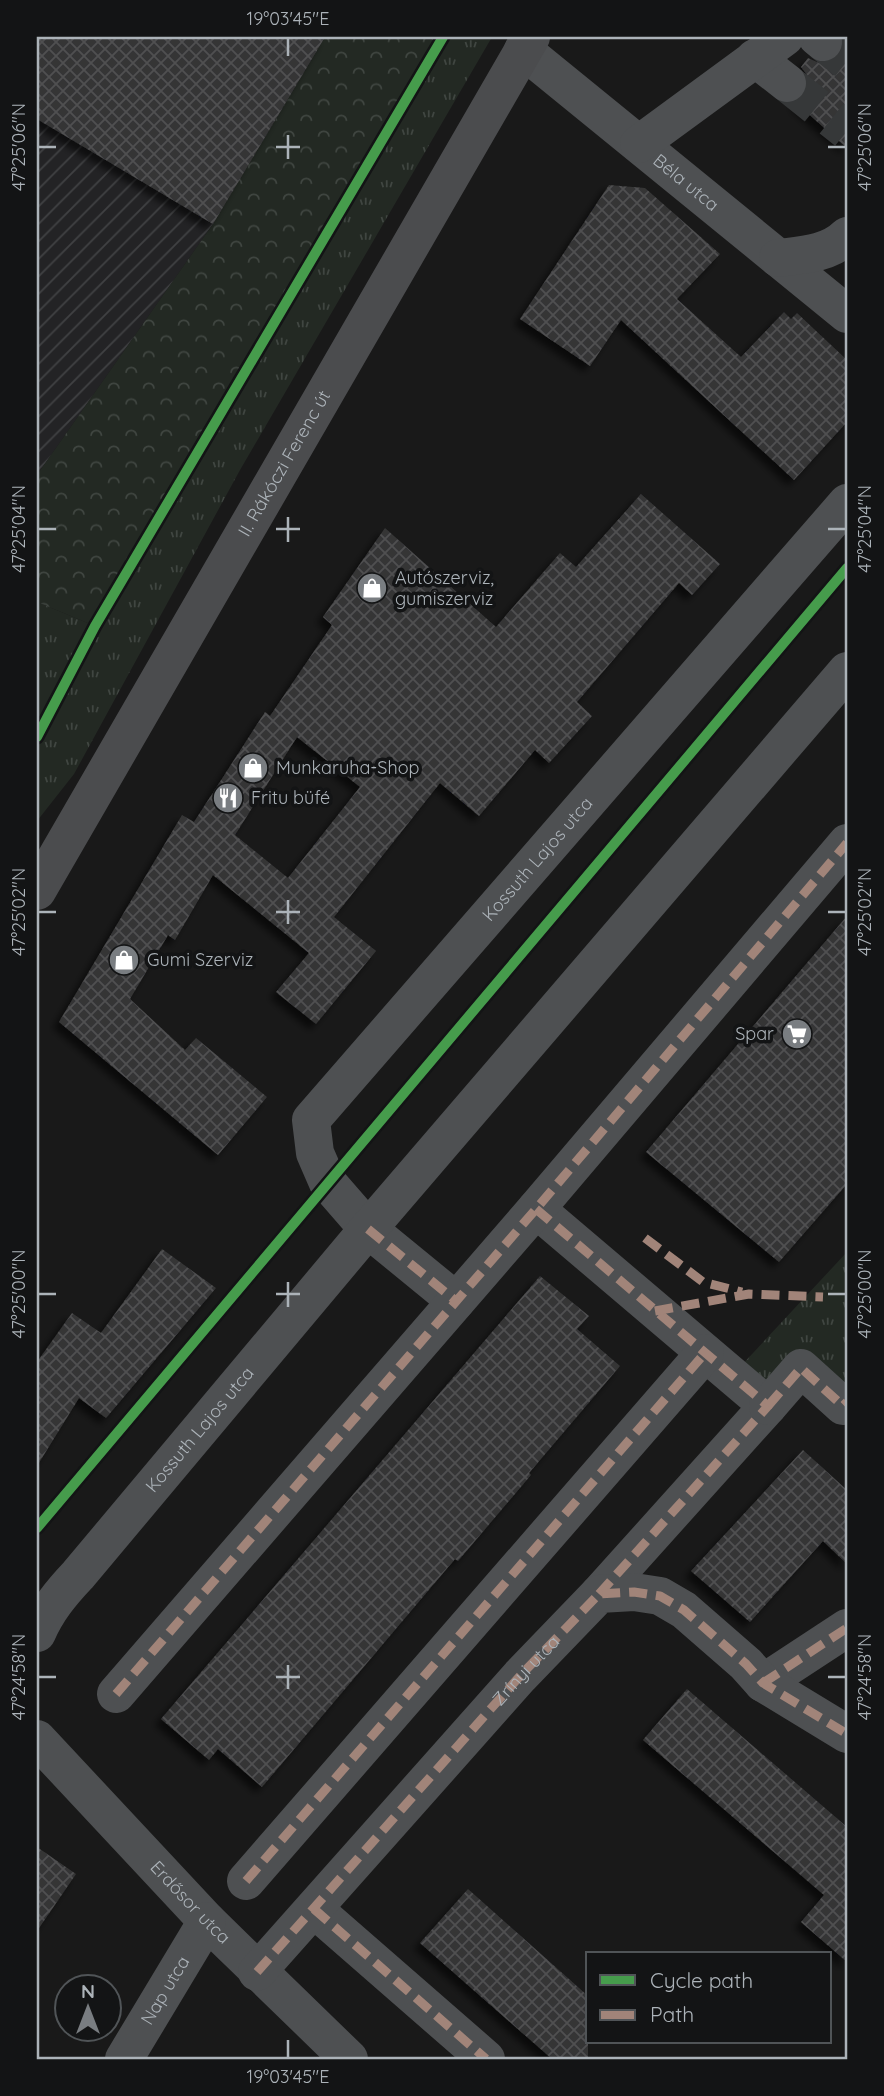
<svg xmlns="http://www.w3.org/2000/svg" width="884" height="2096" viewBox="0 0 884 2096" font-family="Quicksand,sans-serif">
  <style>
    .industrial { fill: url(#industrial-furrows) }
    .grass { fill: url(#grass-tufts) }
    .forest { fill: url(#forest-crowns) }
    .building { fill: url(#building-cross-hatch); fill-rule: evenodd; filter: url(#shadow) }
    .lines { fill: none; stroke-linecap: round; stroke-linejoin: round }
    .minor-tunnel { stroke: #363839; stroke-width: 38; stroke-dasharray: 38 19; stroke-linecap: butt }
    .minor { stroke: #4e5052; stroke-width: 38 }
    .major { stroke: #4b4c4e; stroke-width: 38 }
    .quiet { stroke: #a18479; stroke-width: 9; stroke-dasharray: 18 9; stroke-linecap: butt }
    .cycleway-casing { stroke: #131415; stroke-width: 15 }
    .cycleway { stroke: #469c4c; stroke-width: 10 }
    .ticks { fill: none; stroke: #acb3b9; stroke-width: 2.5 }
    .labels { text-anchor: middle; stroke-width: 7; stroke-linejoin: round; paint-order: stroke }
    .street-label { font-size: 18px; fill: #acb3b9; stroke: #131415 }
    .poi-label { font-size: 18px; fill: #acb3b9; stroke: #131415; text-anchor: start }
    .neatline { fill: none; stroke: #acb3b9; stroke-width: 2.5 }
    .ticks-label { font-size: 18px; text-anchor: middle; fill: #acb3b9 }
  </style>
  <defs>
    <pattern id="industrial-furrows" width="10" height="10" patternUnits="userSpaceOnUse" patternTransform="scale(1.75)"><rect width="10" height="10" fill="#232325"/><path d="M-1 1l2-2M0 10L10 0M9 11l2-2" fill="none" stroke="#404143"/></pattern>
    <pattern id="grass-tufts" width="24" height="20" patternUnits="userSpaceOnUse" patternTransform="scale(1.75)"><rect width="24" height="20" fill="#232923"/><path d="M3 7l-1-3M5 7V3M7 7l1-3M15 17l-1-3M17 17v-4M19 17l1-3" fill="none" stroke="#404641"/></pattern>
    <pattern id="forest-crowns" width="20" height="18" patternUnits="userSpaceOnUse" patternTransform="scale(1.75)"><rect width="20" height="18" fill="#232923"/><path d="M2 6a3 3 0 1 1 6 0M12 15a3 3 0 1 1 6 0" fill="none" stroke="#404641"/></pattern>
    <pattern id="building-cross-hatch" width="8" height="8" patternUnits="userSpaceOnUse" patternTransform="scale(1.75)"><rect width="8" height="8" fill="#353536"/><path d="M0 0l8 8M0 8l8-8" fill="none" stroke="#505051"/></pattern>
    <filter id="shadow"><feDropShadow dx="-6" dy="6" stdDeviation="3.5" flood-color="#0009"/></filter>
  </defs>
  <rect width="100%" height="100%" fill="#191919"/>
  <path class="industrial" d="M 37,37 L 325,37 L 213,224 L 37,475 Z"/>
  <path class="grass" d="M 443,37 L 492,37 L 240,470 L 74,774 L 37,821 L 37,602 L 95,626 Z
    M 847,1252 L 847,1387 L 767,1391 L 739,1368 Z"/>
  <path class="forest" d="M 325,37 L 443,37 L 95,626 L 37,602 L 37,475 L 213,224 Z"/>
  <path class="building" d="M 37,37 L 325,37 L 213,224 L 37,119 Z
    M 844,37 L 847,37 L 847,148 L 796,103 L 804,97 L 808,87 L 807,75 L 801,67 L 808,58 L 819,63 L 831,62 L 840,55 L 844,46 Z
    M 609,185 L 645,188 L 720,254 L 677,299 L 741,357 L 784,312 L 791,319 L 797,313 L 847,360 L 847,422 L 794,480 L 621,320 L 590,366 L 520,319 Z
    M 641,494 L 720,564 L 692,595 L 679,583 L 577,702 L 592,716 L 549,763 L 535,750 L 479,816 L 440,783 L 334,917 L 376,951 L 316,1024 L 276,992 L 309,953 L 213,875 L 175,940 L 168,935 L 130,999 L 185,1050 L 196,1038 L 267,1097 L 218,1155 L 59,1022 L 182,815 L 194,822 L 265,712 L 270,716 L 332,625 L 323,617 L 385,528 L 496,627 L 560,553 L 576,567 ZM 297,737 L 360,787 L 288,878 L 235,835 Z
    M 847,916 L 847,1184 L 779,1262 L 646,1152 Z
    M 162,1249 L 216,1288 L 106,1418 L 79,1398 L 37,1466 L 37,1362 L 72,1313 L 101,1333 Z
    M 540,1276 L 589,1316 L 577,1329 L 620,1366 L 529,1473 L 531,1475 L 458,1561 L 455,1559 L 262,1787 L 218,1749 L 209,1760 L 161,1719 Z
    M 803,1450 L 847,1490 L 847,1564 L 823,1541 L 750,1622 L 691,1571 Z
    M 687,1689 L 847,1827 L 847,1962 L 801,1922 L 824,1895 L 643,1740 Z
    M 37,1847 L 76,1874 L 37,1931 Z
    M 468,1889 L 588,1996 L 588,2059 L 552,2059 L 420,1943 Z"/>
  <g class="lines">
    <path class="minor-tunnel" d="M 823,42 L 847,61
      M 787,83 L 847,131"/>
    <g class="minor">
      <path d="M 817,37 L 823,42"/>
      <path id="s1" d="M 523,50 L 847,314"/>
      <path d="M 755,58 L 787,83"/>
      <path d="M 639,144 L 785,37"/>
      <path d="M 778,258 C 802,255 829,254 847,236"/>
      <path d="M 536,1209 L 768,1406 L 599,1594"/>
      <path id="s2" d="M 456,1301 L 368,1229 L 328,1183 L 315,1153 L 311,1120 L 847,503"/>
      <path d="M 768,1406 L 801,1368 L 843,1406 L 847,1402"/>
      <path id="s3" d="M 37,1633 C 47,1610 61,1593 78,1575 L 368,1229 L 847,671"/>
      <path d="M 763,1683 L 847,1628"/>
      <path d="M 116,1694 L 536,1209 L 847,843"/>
      <path id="s4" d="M 37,1739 L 207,1921 L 349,2059"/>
      <path d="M 246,1881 L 705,1353"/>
      <path d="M 314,1909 L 486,2059"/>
      <path d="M 257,1972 L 520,1676 L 599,1594 L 634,1592 L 660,1596 L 684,1610 L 746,1664 L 763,1683 L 847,1734"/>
      <path id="s5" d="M 124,2059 L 207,1921"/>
    </g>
    <path class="major" id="s6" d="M 37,891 L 531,37"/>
    <g class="quiet">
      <path d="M 536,1209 L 768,1406 L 599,1594"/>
      <path d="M 368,1229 L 456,1301"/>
      <path d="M 645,1238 L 703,1282 L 742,1292"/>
      <path d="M 655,1311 L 749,1294 L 823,1297"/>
      <path d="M 768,1406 L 801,1368 L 843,1406 L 847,1402"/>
      <path d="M 763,1683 L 847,1628"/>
      <path d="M 116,1694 L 536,1209 L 847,843"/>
      <path d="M 246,1881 L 705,1353"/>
      <path d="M 314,1909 L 486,2059"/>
      <path id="s7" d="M 257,1972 L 520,1676 L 599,1594 L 634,1592 L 660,1596 L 684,1610 L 746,1664 L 763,1683 L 847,1734"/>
    </g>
    <g class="cycleway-casing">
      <path id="cycleway" d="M 37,737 L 95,626 L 443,37
        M 37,1528 L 847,568"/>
    </g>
    <use href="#cycleway" class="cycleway"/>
  </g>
  <path class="ticks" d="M 288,38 L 288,56M 288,135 L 288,159M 38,147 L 56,147M 276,147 L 300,147M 828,147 L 846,147M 288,517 L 288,542M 38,529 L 56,529M 276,529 L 300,529M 828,529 L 846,529M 288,900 L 288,924M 38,912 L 56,912M 276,912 L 300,912M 828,912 L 846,912M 288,1282 L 288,1307M 38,1294 L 56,1294M 276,1294 L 300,1294M 828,1294 L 846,1294M 288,1665 L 288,1689M 38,1677 L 56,1677M 276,1677 L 300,1677M 828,1677 L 846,1677M 288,2040 L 288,2058"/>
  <defs>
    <g id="shop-disc" transform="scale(1.575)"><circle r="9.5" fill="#797d81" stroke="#131415"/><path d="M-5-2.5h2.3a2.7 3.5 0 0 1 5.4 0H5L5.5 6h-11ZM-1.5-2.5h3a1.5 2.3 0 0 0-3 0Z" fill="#fff"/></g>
    <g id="restaurant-disc" transform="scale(1.575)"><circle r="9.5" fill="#797d81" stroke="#131415"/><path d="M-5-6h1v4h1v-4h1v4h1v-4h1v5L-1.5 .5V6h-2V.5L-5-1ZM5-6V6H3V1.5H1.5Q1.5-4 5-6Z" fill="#fff"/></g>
    <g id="supermarket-disc" transform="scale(1.575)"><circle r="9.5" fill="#797d81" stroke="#131415"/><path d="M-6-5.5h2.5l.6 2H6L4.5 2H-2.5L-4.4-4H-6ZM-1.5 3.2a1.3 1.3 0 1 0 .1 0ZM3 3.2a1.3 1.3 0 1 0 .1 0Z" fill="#fff"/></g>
  </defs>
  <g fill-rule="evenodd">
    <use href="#shop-disc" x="372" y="588"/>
    <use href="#shop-disc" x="253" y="768"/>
    <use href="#restaurant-disc" x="228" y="798"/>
    <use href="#shop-disc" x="124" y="960"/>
    <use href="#supermarket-disc" x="797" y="1034"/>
  </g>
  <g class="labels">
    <g class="street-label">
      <text dy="6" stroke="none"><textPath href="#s1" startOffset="210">Béla utca</textPath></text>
      <text dy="6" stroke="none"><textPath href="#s6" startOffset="494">II. Rákóczi Ferenc út</textPath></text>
      <text dy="6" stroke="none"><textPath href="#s2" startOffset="586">Kossuth Lajos utca</textPath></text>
      <text dy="6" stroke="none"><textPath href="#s3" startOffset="261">Kossuth Lajos utca</textPath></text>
      <text dy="6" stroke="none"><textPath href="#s7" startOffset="404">Zrínyi utca</textPath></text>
      <text dy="6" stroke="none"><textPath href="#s4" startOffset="224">Erdősor utca</textPath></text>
      <text dy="6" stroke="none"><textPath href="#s5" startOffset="80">Nap utca</textPath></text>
    </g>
    <g class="poi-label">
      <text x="395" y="584">Autószerviz,<tspan x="395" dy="21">gumiszerviz</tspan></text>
      <text x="276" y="774">Munkaruha-Shop</text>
      <text x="251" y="804">Fritu büfé</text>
      <text x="147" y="966">Gumi Szerviz</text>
      <text x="774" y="1040" text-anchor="end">Spar</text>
    </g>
  </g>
  <rect width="884" height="2096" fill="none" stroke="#131415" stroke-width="77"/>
  <rect x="586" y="1952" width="245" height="91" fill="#131415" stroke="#505457" stroke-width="2"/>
  <rect x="600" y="1975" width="35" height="10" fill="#469c4c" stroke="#505457" stroke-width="2"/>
  <text x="650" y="1988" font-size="21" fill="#acb3b9">Cycle path</text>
  <rect x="600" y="2010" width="35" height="10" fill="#a18479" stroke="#505457" stroke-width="2"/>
  <text x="650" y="2022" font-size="21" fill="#acb3b9">Path</text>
  <g transform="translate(88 2008)"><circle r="33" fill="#131415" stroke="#505457" stroke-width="2"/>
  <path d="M0-5L12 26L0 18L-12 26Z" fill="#797d81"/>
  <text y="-10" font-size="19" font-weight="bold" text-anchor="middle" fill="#acb3b9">N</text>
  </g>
  <rect x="38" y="38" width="808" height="2020" class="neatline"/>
  <g class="ticks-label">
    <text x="288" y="25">19°03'45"E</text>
    <text transform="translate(19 147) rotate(-90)" y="6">47°25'06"N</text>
    <text transform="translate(865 147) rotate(-90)" y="6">47°25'06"N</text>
    <text transform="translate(19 529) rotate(-90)" y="6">47°25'04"N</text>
    <text transform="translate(865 529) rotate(-90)" y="6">47°25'04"N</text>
    <text transform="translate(19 912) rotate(-90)" y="6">47°25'02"N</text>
    <text transform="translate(865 912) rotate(-90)" y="6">47°25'02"N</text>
    <text transform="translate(19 1294) rotate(-90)" y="6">47°25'00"N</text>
    <text transform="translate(865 1294) rotate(-90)" y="6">47°25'00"N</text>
    <text transform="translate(19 1677) rotate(-90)" y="6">47°24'58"N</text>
    <text transform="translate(865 1677) rotate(-90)" y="6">47°24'58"N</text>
    <text x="288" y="2083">19°03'45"E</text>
  </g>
</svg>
